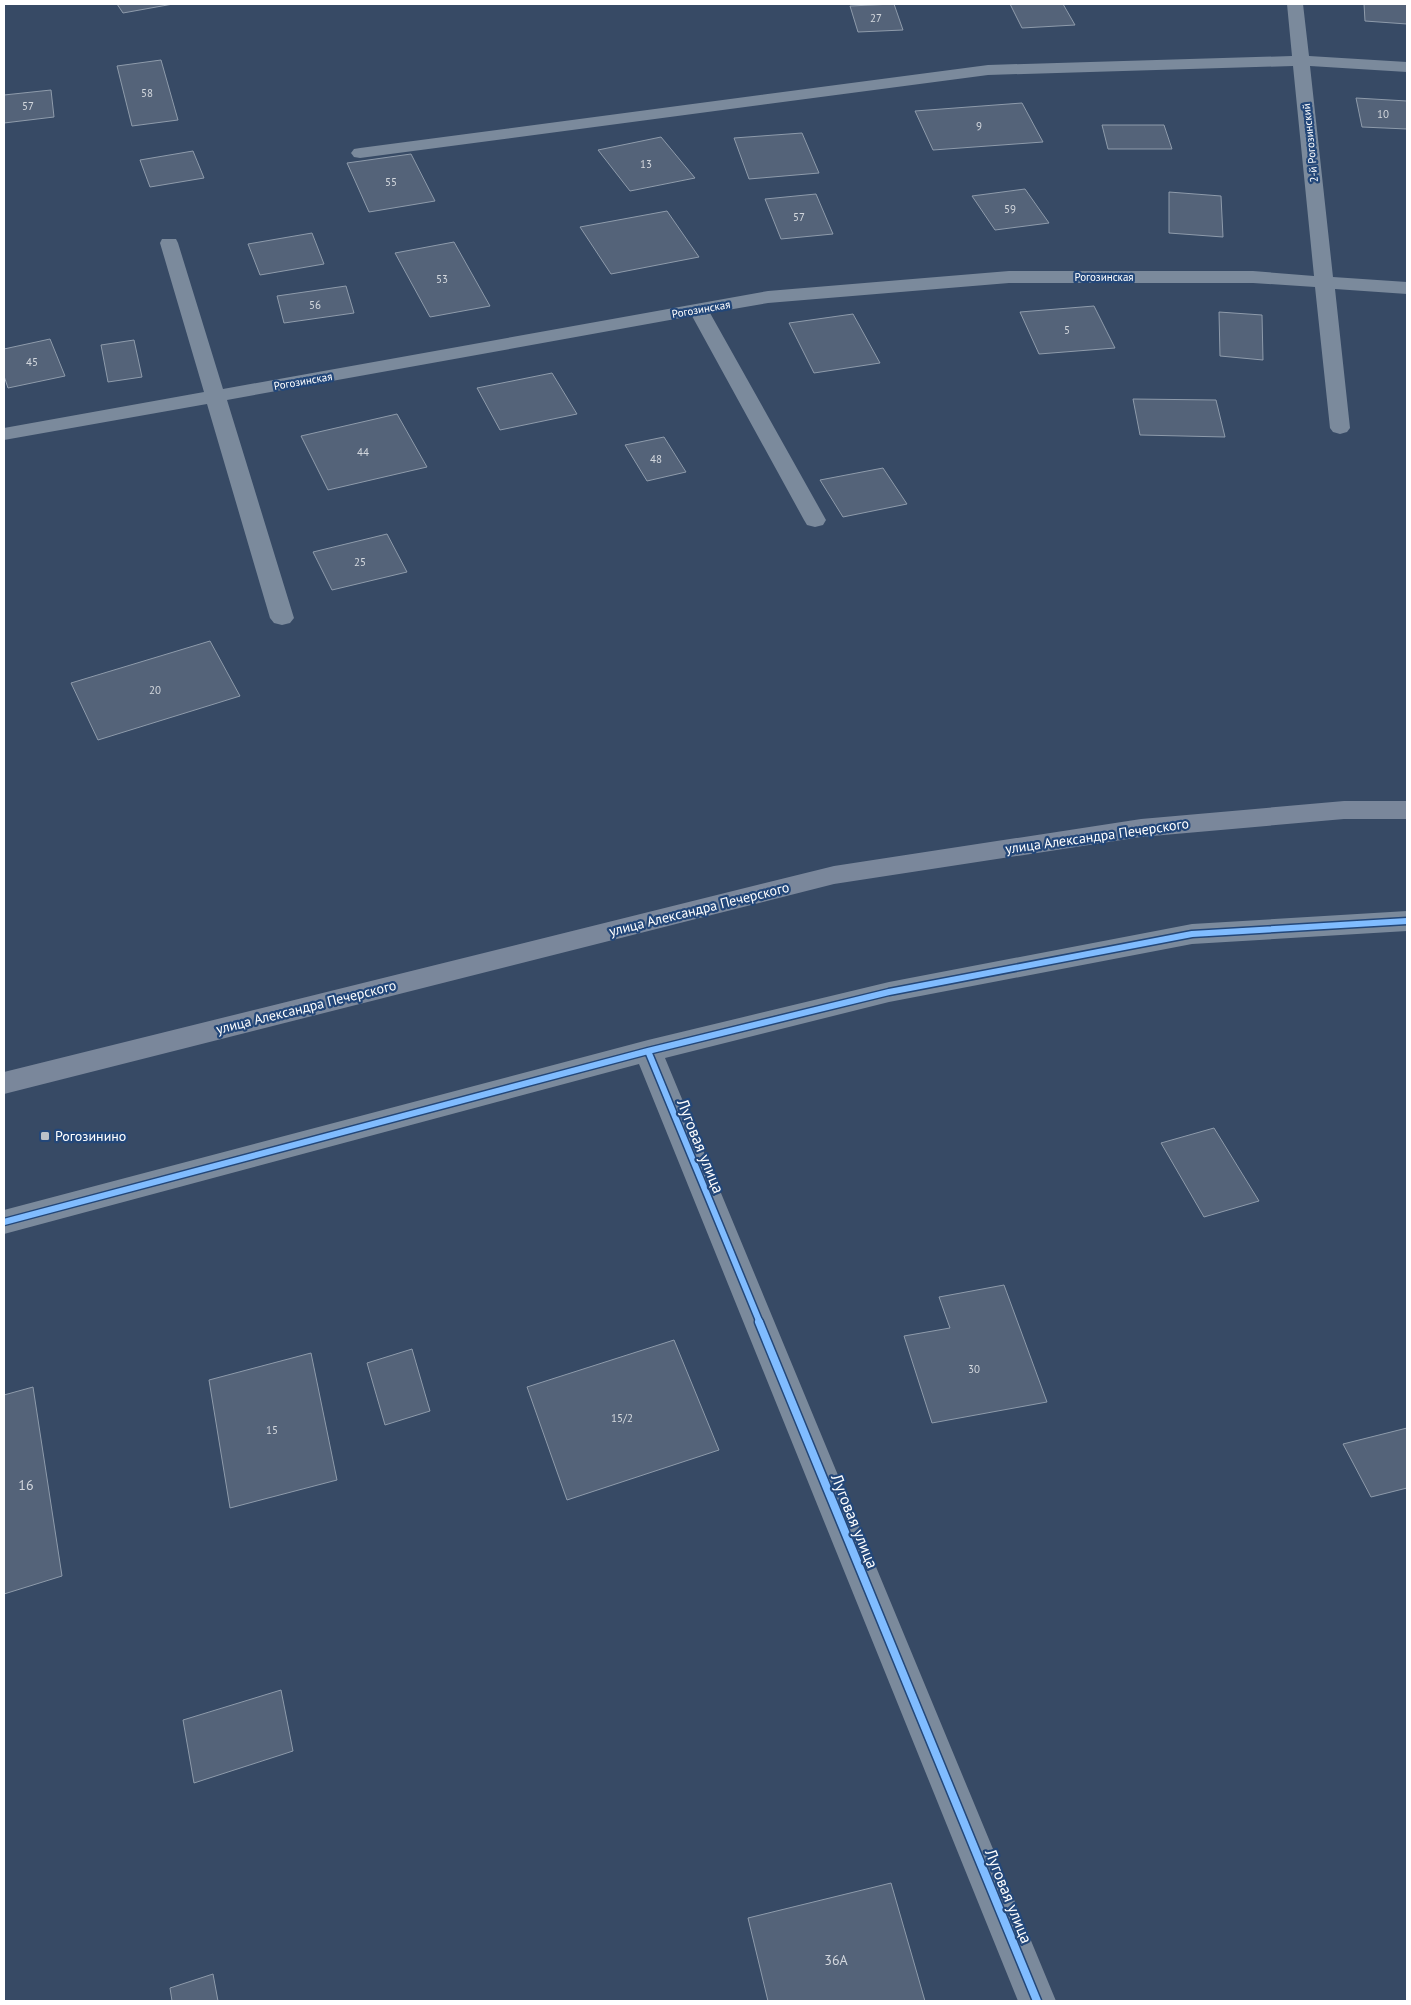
<svg xmlns="http://www.w3.org/2000/svg" width="1411" height="2005" viewBox="0 0 1411 2005" font-family="'PT Sans',sans-serif">
  <style>
    .building { fill: #546379; stroke: #8e9bab }
    .lines { fill: none; stroke-linecap: round; stroke-linejoin: round }
    .minor { fill: #7b8a9c; fill-rule: evenodd }
    .major { fill: #7a879b; fill-rule: evenodd }
    .cycleway-far1-casing { stroke: #234779; stroke-width: 9 }
    .cycleway-casing { stroke: #234779; stroke-width: 11 }
    .cycleway-far1 { stroke: #80bcff; stroke-width: 6 }
    .cycleway { stroke: #80bcff; stroke-width: 8 }
    .poi-dot { fill: #b9c0c9; stroke: #234779; stroke-width: 2 }
    .labels { text-anchor: middle; stroke-width: 4.5; stroke-linejoin: round; paint-order: stroke }
    .number-label { font-size: 11px; fill: #d4d8de }
    .far-street-label { font-size: 11px; fill: #fff; stroke: #234779 }
    .street-label { font-size: 14px; fill: #fff; stroke: #234779 }
    .poi-label { font-size: 14px; fill: #fff; stroke: #234779; text-anchor: start }
    .near-number-label { font-size: 14px; fill: #d4d8de }
    .near-street-label { font-size: 16px; fill: #fff; stroke: #234779 }
  </style>
  <rect width="100%" height="100%" fill="#374a65"/>
  <path class="building" d="M 117,4 L 173,4 L 123,13 Z
    M 894,4 L 903,30 L 858,32 L 850,6 Z
    M 1010,4 L 1063,4 L 1075,25 L 1022,28 Z
    M 1364,4 L 1407,4 L 1407,24 L 1365,21 Z
    M 161,60 L 178,120 L 132,126 L 117,66 Z
    M 51,90 L 54,117 L 4,123 L 4,95 Z
    M 1356,98 L 1407,101 L 1407,129 L 1362,127 Z
    M 1022,103 L 1043,142 L 933,150 L 915,111 Z
    M 1102,125 L 1164,125 L 1172,149 L 1108,149 Z
    M 802,133 L 819,173 L 749,179 L 734,138 Z
    M 661,137 L 695,178 L 630,191 L 598,150 Z
    M 193,151 L 204,178 L 150,187 L 140,160 Z
    M 411,154 L 435,201 L 369,212 L 347,163 Z
    M 1025,189 L 1049,223 L 995,230 L 972,196 Z
    M 1169,192 L 1221,196 L 1223,237 L 1169,233 Z
    M 816,194 L 833,234 L 781,239 L 765,199 Z
    M 667,211 L 699,257 L 611,274 L 580,227 Z
    M 312,233 L 324,264 L 260,275 L 248,244 Z
    M 454,242 L 490,306 L 430,317 L 395,253 Z
    M 346,286 L 354,313 L 284,323 L 277,296 Z
    M 1094,306 L 1115,348 L 1039,354 L 1020,312 Z
    M 1219,312 L 1262,315 L 1263,360 L 1220,356 Z
    M 853,314 L 880,363 L 814,373 L 789,323 Z
    M 50,339 L 65,376 L 8,388 L 4,376 L 4,349 Z
    M 134,340 L 142,377 L 108,382 L 101,345 Z
    M 552,373 L 577,414 L 500,430 L 477,388 Z
    M 1133,399 L 1216,400 L 1225,437 L 1140,435 Z
    M 397,414 L 427,467 L 328,490 L 301,436 Z
    M 664,437 L 686,472 L 647,481 L 625,445 Z
    M 883,468 L 907,504 L 843,517 L 820,480 Z
    M 387,534 L 407,572 L 332,590 L 313,552 Z
    M 210,641 L 240,696 L 98,740 L 71,683 Z
    M 1214,1128 L 1259,1201 L 1204,1217 L 1161,1143 Z
    M 1004,1285 L 1047,1402 L 932,1423 L 904,1336 L 950,1328 L 939,1297 Z
    M 674,1340 L 719,1450 L 567,1500 L 527,1387 Z
    M 412,1349 L 430,1411 L 385,1425 L 367,1363 Z
    M 311,1353 L 337,1480 L 230,1508 L 209,1380 Z
    M 33,1387 L 62,1576 L 4,1594 L 4,1395 Z
    M 1407,1428 L 1407,1488 L 1371,1497 L 1343,1444 Z
    M 281,1690 L 293,1751 L 194,1783 L 183,1720 Z
    M 891,1883 L 925,2001 L 768,2001 L 748,1918 Z
    M 213,1974 L 218,2001 L 172,2001 L 170,1988 Z"/>
  <g class="lines">
    <path class="minor" d="M 1287,4 L 1303,4 L 1309,56 L 1407,62 L 1407,72 L 1310,66 L 1333,277 L 1407,282 L 1407,294 L 1335,289 L 1350,428 L 1347,432 L 1340,434 L 1333,432 L 1330,428 L 1315,287 L 1253,283 L 1009,283 L 768,303 L 710,313 L 826,520 L 823,525 L 815,527 L 807,525 L 804,520 L 692,316 L 227,400 L 294,618 L 290,623 L 282,625 L 274,623 L 270,618 L 207,404 L 4,440 L 4,428 L 204,392 L 160,243 L 162,239 L 176,239 L 178,243 L 223,389 L 768,291 L 1009,271 L 1253,271 L 1314,276 L 1293,66 L 988,75 L 360,158 L 354,157 L 351,153 L 354,149 L 360,148 L 988,65 L 1292,56 Z
      M 1407,911 L 1407,931 L 1192,944 L 889,1002 L 665,1058 L 1056,2001 L 1018,2001 L 639,1064 L 4,1234 L 4,1210 L 648,1040 L 889,982 L 1192,924 Z"/>
    <path class="major" d="M 1344,801 L 1407,801 L 1407,819 L 1344,819 L 1141,837 L 834,884 L 4,1094 L 4,1072 L 834,866 L 1141,819 Z"/>
    <g class="cycleway-far1-casing">
      <path id="cycleway-far1" d="M 648,1051 L 760,1323
        M 4,1222 L 648,1051 L 889,992 L 1192,934 L 1407,921"/>
    </g>
    <g class="cycleway-casing">
      <path id="cycleway" d="M 759,1322 L 1037,2001"/>
    </g>
    <use href="#cycleway-far1" class="cycleway-far1"/>
    <use href="#cycleway" class="cycleway"/>
  </g>
  <rect class="poi-dot" x="40" y="1131" width="10" height="10" rx="2.5"/>
  <g class="labels">
    <g class="number-label">
      <text x="876" y="22">27</text>
      <text x="147" y="97">58</text>
      <text x="28" y="110">57</text>
      <text x="1383" y="118">10</text>
      <text x="979" y="130">9</text>
      <text x="646" y="168">13</text>
      <text x="391" y="186">55</text>
      <text x="1010" y="213">59</text>
      <text x="799" y="221">57</text>
      <text x="442" y="283">53</text>
      <text x="315" y="309">56</text>
      <text x="1067" y="334">5</text>
      <text x="32" y="366">45</text>
      <text x="363" y="456">44</text>
      <text x="656" y="463">48</text>
      <text x="360" y="566">25</text>
      <text x="155" y="694">20</text>
      <text x="974" y="1373">30</text>
      <text x="622" y="1422">15/2</text>
      <text x="272" y="1434">15</text>
    </g>
    <g class="far-street-label">
      <text transform="translate(1310 143) rotate(-96)" y="4">2-й Рогозинский</text>
      <text x="1104" y="281">Рогозинская</text>
      <text transform="translate(701 309) rotate(-10)" y="4">Рогозинская</text>
      <text transform="translate(303 381) rotate(-10)" y="4">Рогозинская</text>
    </g>
    <g class="street-label">
      <text transform="translate(1097 836) rotate(-8)" y="5">улица Александра Печерского</text>
      <text transform="translate(699 909) rotate(-14)" y="5">улица Александра Печерского</text>
      <text transform="translate(306 1007) rotate(-14)" y="5">улица Александра Печерского</text>
    </g>
    <g class="poi-label">
      <text x="55" y="1141">Рогозинино</text>
    </g>
    <g class="near-number-label">
      <text x="26" y="1490">16</text>
      <text x="836" y="1965">36А</text>
    </g>
    <g class="near-street-label">
      <text transform="translate(701 1146) rotate(68)" y="6">Луговая улица</text>
      <text transform="translate(855 1521) rotate(68)" y="6">Луговая улица</text>
      <text transform="translate(1009 1896) rotate(68)" y="6">Луговая улица</text>
    </g>
  </g>
  <rect width="1411" height="2005" fill="none" stroke="#ffffff" stroke-width="10"/>
</svg>
